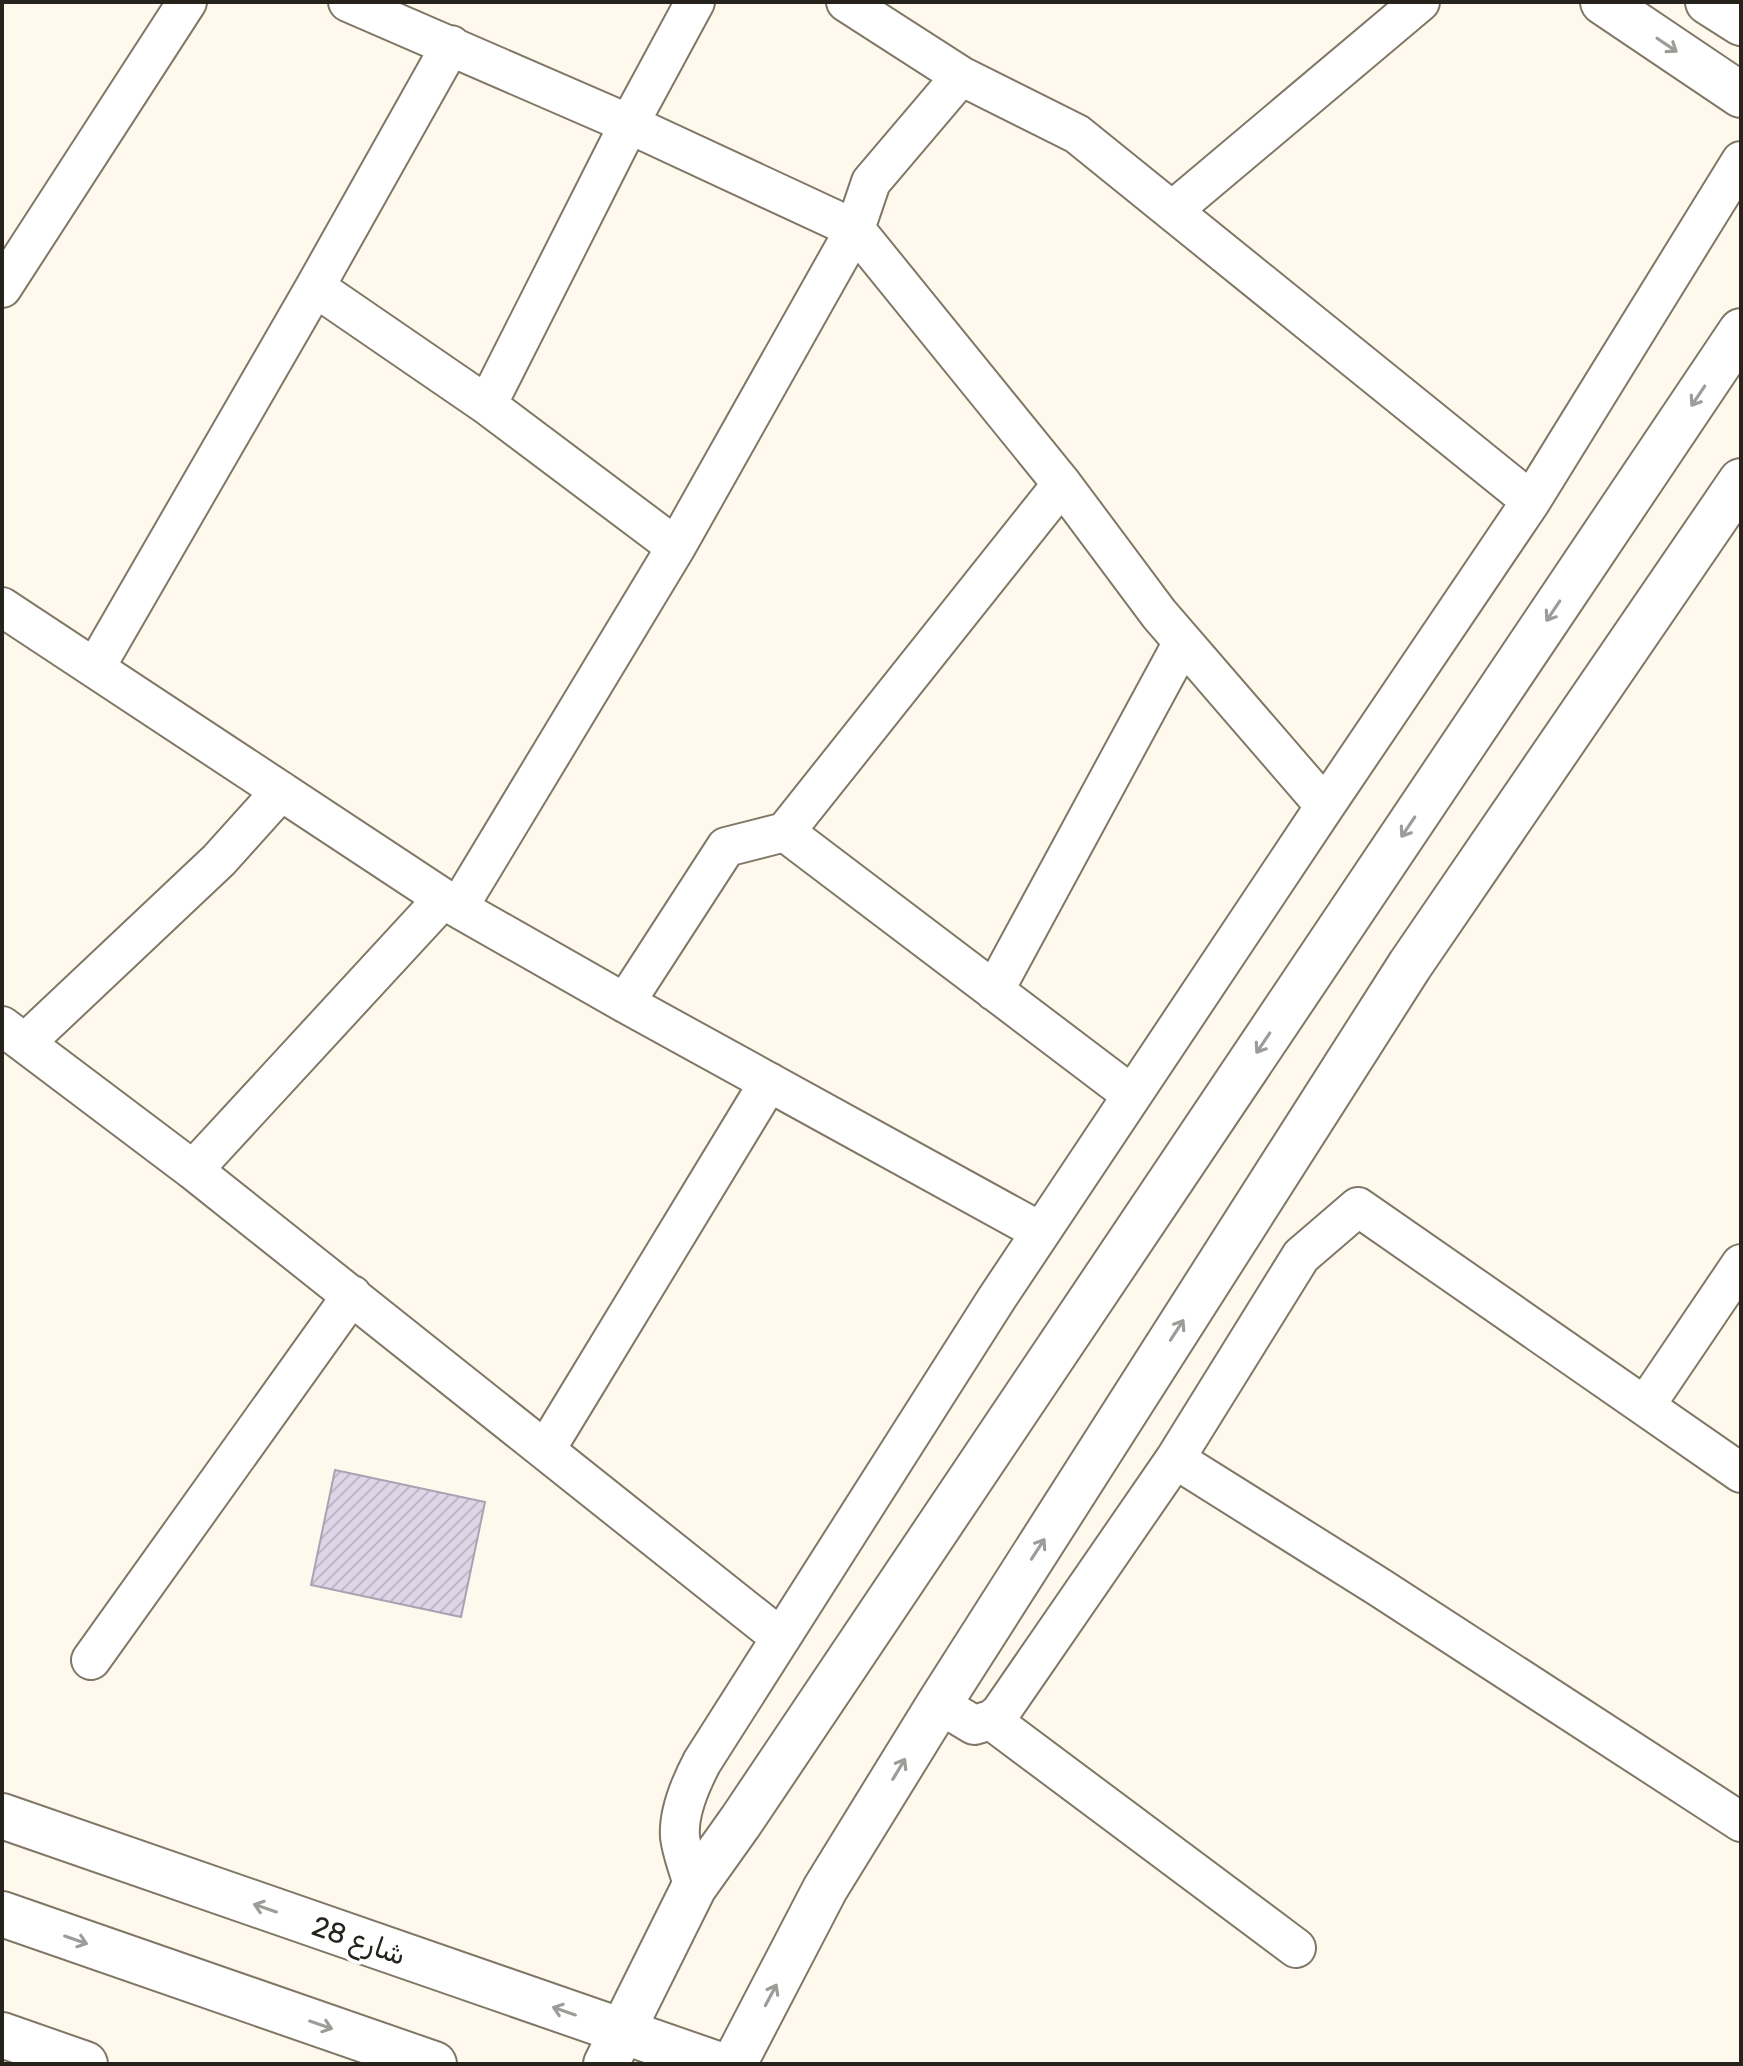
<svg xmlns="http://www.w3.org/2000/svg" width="1743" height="2066" viewBox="0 0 1743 2066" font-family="Rubik,'Noto Sans Arabic',sans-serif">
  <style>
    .building { fill: url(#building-hatch); stroke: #aba1b2; stroke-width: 2 }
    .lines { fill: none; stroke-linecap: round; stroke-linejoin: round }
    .minor-casing { stroke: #807766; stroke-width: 42 }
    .tertiary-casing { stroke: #807766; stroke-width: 48 }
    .secondary-casing { stroke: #807766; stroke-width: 48 }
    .primary-casing { stroke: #807766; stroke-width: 48 }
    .trunk-casing { stroke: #807766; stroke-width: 48 }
    .minor { stroke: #fff; stroke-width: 38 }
    .tertiary { stroke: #fff; stroke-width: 44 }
    .secondary { stroke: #fff; stroke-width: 44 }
    .primary { stroke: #fff; stroke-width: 44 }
    .trunk { stroke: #fff; stroke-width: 44 }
    .oneway { stroke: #9d9c99 }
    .labels { text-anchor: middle; stroke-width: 8; stroke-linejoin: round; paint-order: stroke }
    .street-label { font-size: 28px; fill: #26221c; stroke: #fff }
  </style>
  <defs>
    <pattern id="building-hatch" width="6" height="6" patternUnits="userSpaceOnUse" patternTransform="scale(2)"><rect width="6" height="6" fill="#dfd5e7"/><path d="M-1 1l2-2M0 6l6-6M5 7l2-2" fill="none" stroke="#bfb7c6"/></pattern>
  </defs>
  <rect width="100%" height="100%" fill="#fef8ed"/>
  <path class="building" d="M 335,1470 L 485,1502 L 461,1617 L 311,1585 Z"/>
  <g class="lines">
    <g class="minor-casing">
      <path id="minor" d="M 348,2 L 629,124 L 855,229 L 871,182 L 961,76
        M 846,2 L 961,76 L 1077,134 L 1531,501
        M 1173,210 L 1420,2
        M 315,287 L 487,405 L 676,547
        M 2,288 L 187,2
        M 487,405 L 629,124 L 695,2
        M 2,607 L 458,908 L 625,1003 L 1041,1232
        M 95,668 L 315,287 L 451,45
        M 785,832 L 1132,1095
        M 458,908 L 676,547 L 855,229 L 1062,484 L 1159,614 L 1325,806
        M 994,991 L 1183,642
        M 625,1003 L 726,847 L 785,832 L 1062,484
        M 2,1026 L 193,1170 L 781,1638
        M 25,1043 L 219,860 L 281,791
        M 193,1170 L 443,899
        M 1645,1406 L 1741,1264
        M 546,1449 L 769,1082
        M 1175,1459 L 1379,1587 L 1741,1822
        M 91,1660 L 352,1295
        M 939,1704 L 974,1725 L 991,1720 L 1000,1713 L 1175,1459 L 1301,1256 L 1358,1207 L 1741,1473
        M 991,1720 L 1296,1948
        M 694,1887 C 689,1871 682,1853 680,1837 C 678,1812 691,1783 702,1762 L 997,1298 L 1325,806 L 1531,501 L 1741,161"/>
    </g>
    <g class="tertiary-casing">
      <path id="tertiary" d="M 1603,2 L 1741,95
        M 1708,2 L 1741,23"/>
    </g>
    <g class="secondary-casing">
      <path id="secondary" d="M 2,2035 L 85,2064"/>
    </g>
    <g class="primary-casing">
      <path id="primary" d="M 606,2064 L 694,1887 L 741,1821 L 1741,331
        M 734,2064 L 825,1889 L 939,1704 L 1410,965 L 1741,481"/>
    </g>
    <g class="trunk-casing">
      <path id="trunk" d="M 2,1816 L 717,2064
        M 2,1914 L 434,2064"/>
    </g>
    <use href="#minor" class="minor"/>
    <use href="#tertiary" class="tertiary"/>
    <use href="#secondary" class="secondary"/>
    <use href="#primary" class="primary"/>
    <use href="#trunk" class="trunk"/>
  </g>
  <defs><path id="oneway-shaft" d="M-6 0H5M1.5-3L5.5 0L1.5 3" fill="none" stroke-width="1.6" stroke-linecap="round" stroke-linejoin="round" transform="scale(2)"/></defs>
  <g class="oneway">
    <use href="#oneway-shaft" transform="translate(1667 45) rotate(34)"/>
    <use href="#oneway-shaft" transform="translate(1698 396) rotate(124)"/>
    <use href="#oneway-shaft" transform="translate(1553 611) rotate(124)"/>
    <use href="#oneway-shaft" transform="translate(1408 827) rotate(124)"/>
    <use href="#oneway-shaft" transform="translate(1263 1043) rotate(124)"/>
    <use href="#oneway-shaft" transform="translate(1177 1330) rotate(-57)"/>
    <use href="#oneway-shaft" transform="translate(1038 1549) rotate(-57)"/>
    <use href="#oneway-shaft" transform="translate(899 1769) rotate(-59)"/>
    <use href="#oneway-shaft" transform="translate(265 1908) rotate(-161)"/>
    <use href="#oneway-shaft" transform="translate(76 1940) rotate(19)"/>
    <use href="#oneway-shaft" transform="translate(771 1995) rotate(-62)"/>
    <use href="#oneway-shaft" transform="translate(564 2011) rotate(-161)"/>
    <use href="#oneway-shaft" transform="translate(321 2025) rotate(19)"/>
  </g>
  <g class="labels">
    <g class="street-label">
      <text transform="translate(359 1940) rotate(19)" y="10">شارع 28</text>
    </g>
  </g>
  <rect width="1743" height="2066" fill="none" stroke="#26221c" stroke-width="8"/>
</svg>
